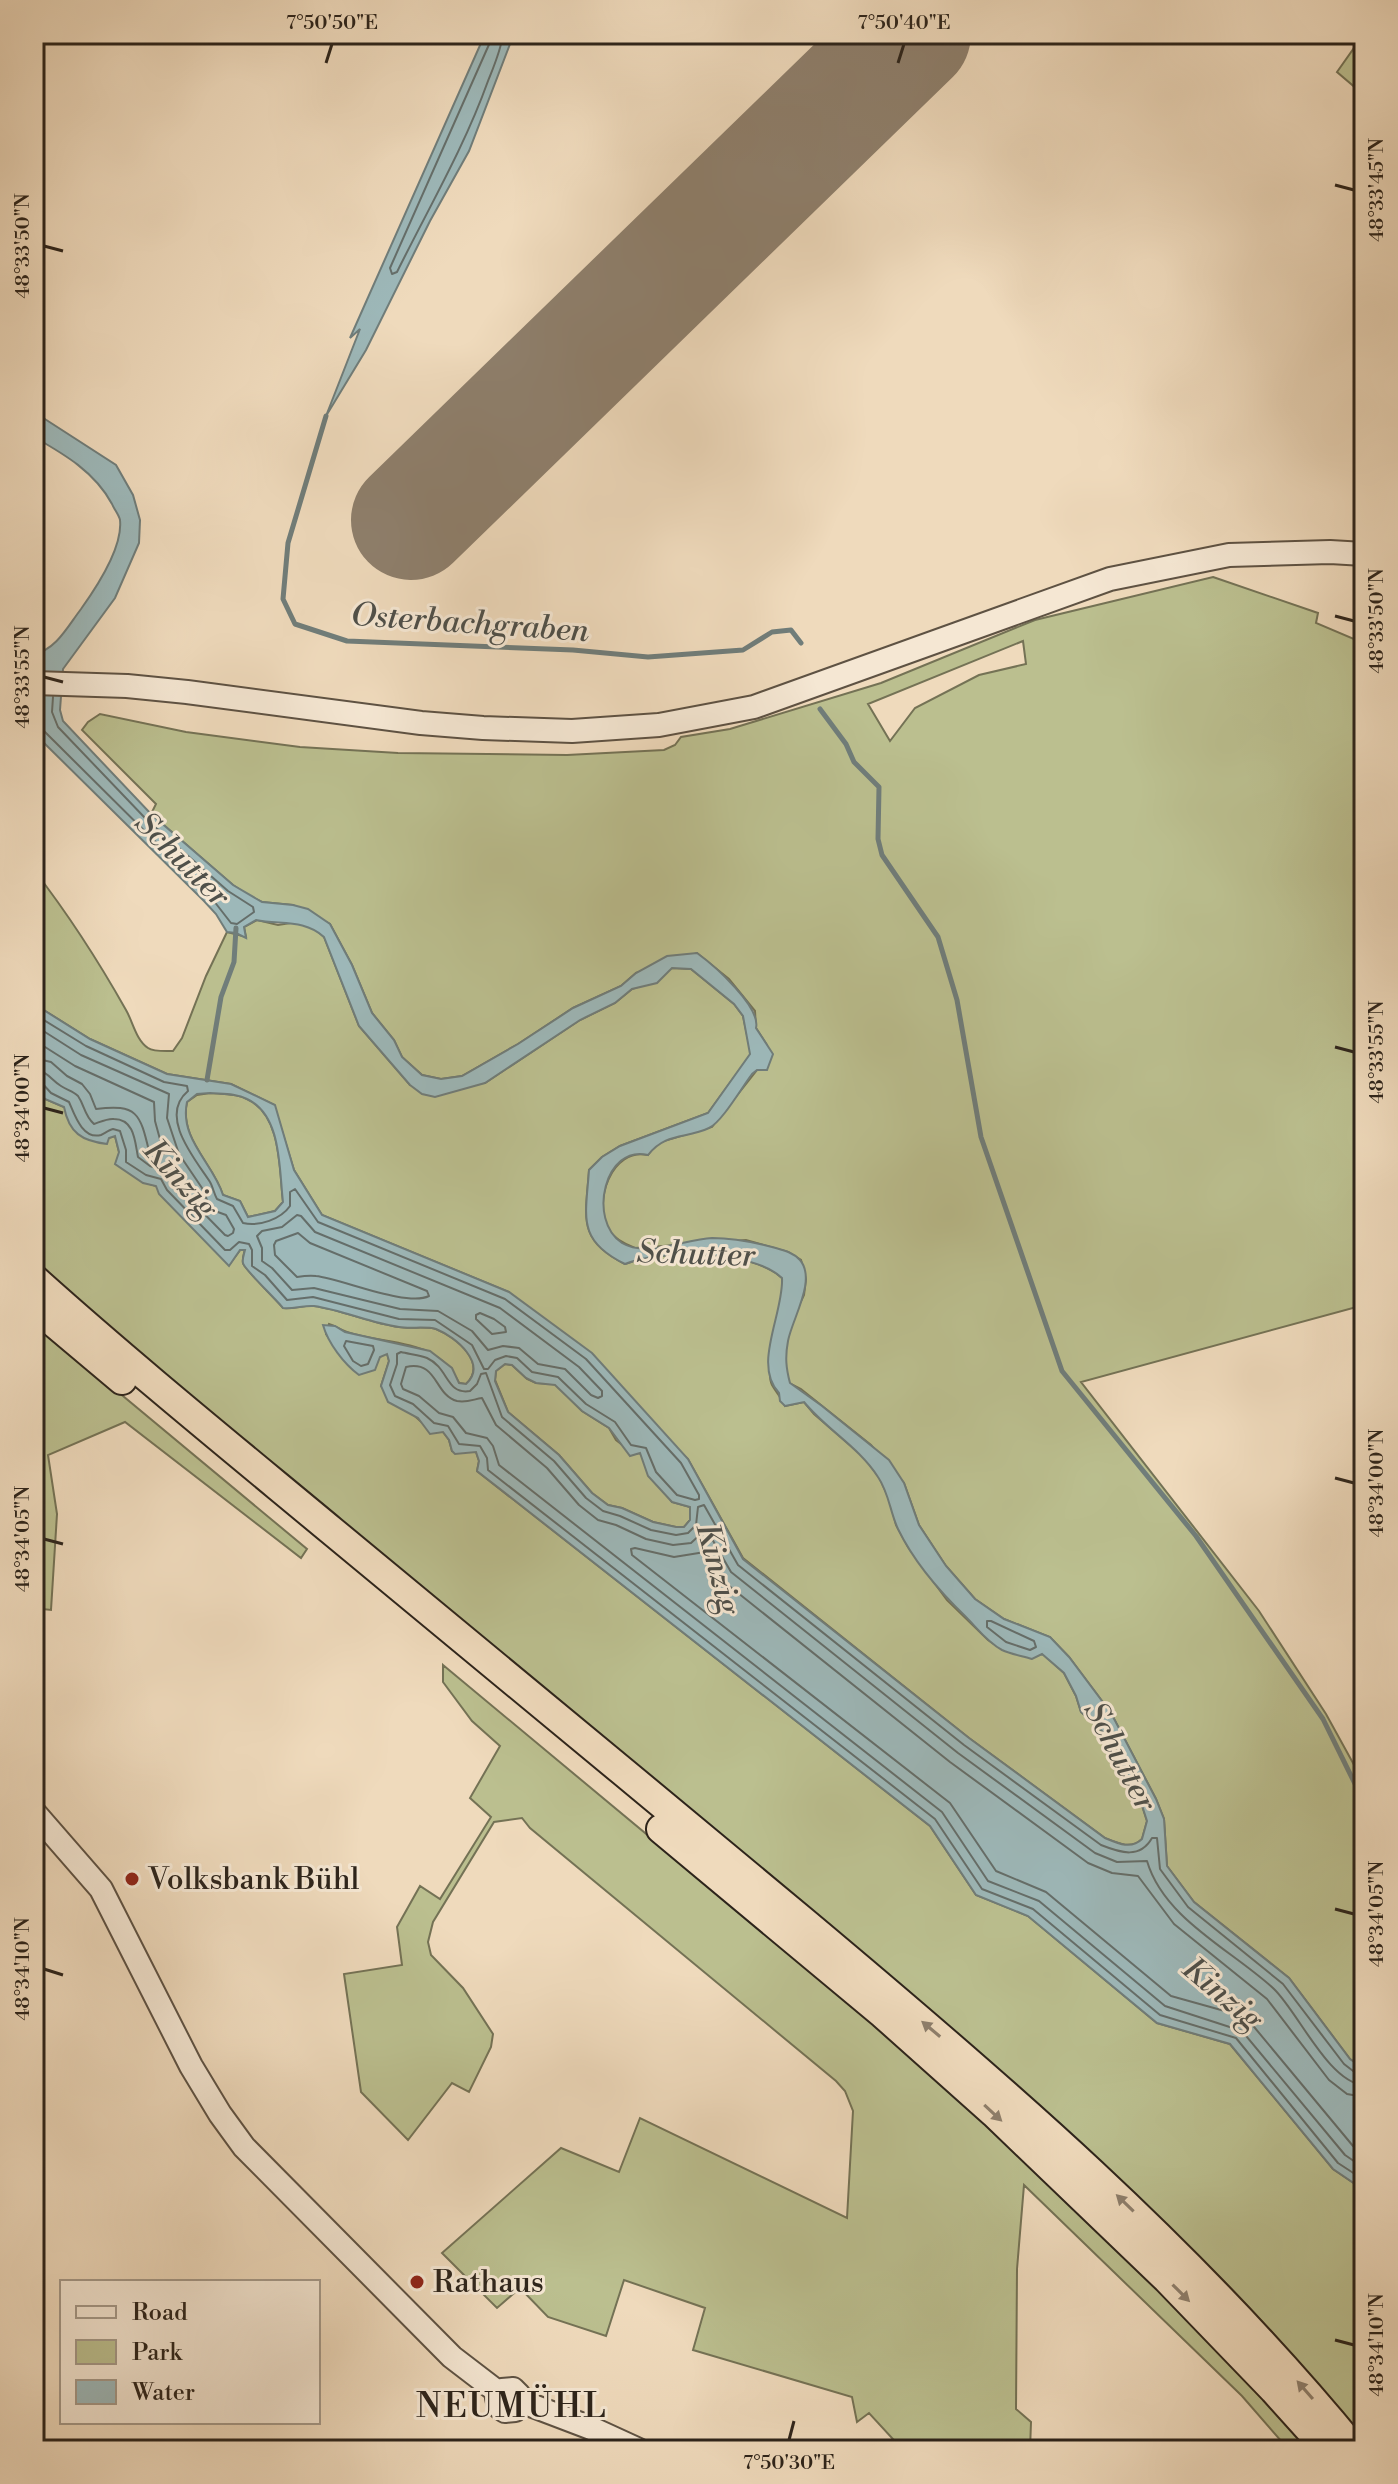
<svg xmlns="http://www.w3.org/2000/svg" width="1398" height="2484" viewBox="0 0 1398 2484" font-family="'Libre Bodoni',serif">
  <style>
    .green { fill: #bbbf8f; stroke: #747255; stroke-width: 2; fill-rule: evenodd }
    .water { fill: #9db8b9; stroke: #707d7a; stroke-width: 2; fill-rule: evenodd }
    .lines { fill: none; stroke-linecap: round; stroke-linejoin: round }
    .shore { stroke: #656e6a; stroke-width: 2 }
    .stream { stroke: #707d7a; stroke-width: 5 }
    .runway { stroke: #8e7f6c; stroke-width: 120 }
    .tertiary-casing { stroke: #5e5243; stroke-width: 26 }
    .trunk-casing { stroke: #2d241b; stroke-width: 32 }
    .tertiary { stroke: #f5e7d3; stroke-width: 22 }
    .trunk { stroke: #efdabc; stroke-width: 28 }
    .oneway { fill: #8e7f6c }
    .ticks { fill: none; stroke: #2d241b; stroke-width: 3 }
    .poi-dot { fill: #8f2418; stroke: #f5e7d3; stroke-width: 3 }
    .labels { text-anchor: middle; stroke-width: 6; stroke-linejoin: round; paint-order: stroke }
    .poi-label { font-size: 30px; fill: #2d241b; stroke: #f5e7d3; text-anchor: start }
    .water-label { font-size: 32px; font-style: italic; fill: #4f504a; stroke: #f5e7d3 }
    .quarter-label { font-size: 34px; letter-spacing: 2px; fill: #2d241b; stroke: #f5e7d3 }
    .neatline { fill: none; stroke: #2d241b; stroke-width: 3 }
    .ticks-label { font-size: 20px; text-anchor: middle; fill: #2d241b }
  </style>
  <rect width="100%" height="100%" fill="#efdabc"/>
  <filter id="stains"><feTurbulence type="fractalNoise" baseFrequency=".0025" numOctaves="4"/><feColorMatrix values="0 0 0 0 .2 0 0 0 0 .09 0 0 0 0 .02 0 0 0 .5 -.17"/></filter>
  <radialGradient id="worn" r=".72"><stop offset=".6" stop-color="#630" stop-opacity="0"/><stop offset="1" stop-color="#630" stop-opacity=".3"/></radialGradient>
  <path class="green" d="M 1354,48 L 1364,55 L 1364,95 L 1337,72 Z
    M 1213,577 L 1318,613 L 1316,623 L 1354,639 L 1364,657 L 1364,1305 L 1081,1382 L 1259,1611 L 1326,1714 L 1364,1783 L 1364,2069 L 1350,2059 L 1289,1978 L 1194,1902 L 1167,1866 L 1164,1819 L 1156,1799 L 1111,1713 L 1069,1657 L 1050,1637 L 1004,1619 L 975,1599 L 946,1566 L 919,1525 L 904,1483 L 871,1445 L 801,1389 L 789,1383 L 784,1364 L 787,1342 L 793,1318 L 804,1295 L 806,1279 L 801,1260 L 788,1252 L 746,1240 L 635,1248 C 625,1244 614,1239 609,1230 C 592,1202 612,1147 648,1155 L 657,1143 L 712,1127 L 757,1070 L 767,1045 L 756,1028 L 755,1011 L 729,979 L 697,953 L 636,973 L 621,986 L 573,1008 L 518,1044 L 462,1076 L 441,1079 L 422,1075 L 402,1057 L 394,1040 L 372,1013 L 352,965 L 330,924 L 293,905 L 262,902 L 248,895 L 233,885 L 151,814 L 156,804 L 82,730 L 88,722 L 100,714 L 186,732 L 300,747 L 398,753 L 567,755 L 664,750 L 675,745 L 681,737 L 730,729 L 881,683 L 1035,620 ZM 1023,641 L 1026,664 L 979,675 L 915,708 L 890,741 L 868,704 Z
    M 34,870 C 68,914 99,962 126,1010 C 133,1022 136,1040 148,1048 C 154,1052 166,1051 173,1051 L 182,1038 L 206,976 L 227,932 L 246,937 L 244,927 L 257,920 L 278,925 L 297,922 L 315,929 L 324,937 L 359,1026 L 410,1085 L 485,1083 L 580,1020 L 615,1003 L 632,989 L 643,985 L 672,968 L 691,969 L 734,1004 L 743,1016 L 751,1054 L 708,1113 L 620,1146 L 602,1157 L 589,1170 C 586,1216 576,1240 625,1264 C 661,1249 753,1250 782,1278 L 783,1291 C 779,1309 764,1371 772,1385 C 776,1392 781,1397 785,1406 L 804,1402 L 814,1414 L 865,1458 L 880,1479 L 890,1501 L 896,1525 L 908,1547 L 947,1600 L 988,1640 L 1003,1650 L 1042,1653 L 1064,1673 L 1076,1696 L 1081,1712 L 1116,1744 L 1122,1767 L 1136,1787 L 1147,1821 L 1142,1839 C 1131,1850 1117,1843 1105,1838 L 969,1738 L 743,1558 L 688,1459 L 509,1292 L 322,1215 L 294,1170 L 274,1105 L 231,1084 L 167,1074 L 90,1039 L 34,1004 Z
    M 34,1086 L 45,1099 L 64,1107 L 109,1138 L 115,1136 L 119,1152 L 143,1182 L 156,1186 L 229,1265 L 241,1249 L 245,1249 C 244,1254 242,1258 243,1263 C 243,1268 277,1300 283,1308 C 294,1309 304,1305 314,1306 C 343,1310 370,1323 399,1327 C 410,1329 426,1326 436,1329 C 456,1337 488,1363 466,1384 L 459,1383 C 438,1337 388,1346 347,1332 C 340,1330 336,1326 329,1324 L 326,1334 L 333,1344 L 380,1357 L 387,1353 L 389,1361 L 381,1386 L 402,1409 L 408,1410 L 426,1426 L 443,1432 L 449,1440 L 452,1451 L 476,1452 L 479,1461 L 477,1471 L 930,1826 L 976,1895 L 1028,1916 L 1157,2023 L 1230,2044 L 1333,2169 L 1364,2190 L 1364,2438 C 1315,2381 1267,2324 1214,2271 C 1131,2188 1043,2109 955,2032 L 34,1266 Z
    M 210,1093 C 222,1094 236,1093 247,1099 C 282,1115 279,1169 283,1202 L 275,1211 L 248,1217 L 240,1201 L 223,1195 C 213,1163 179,1139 187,1102 L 197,1095 Z
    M 34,1322 L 307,1549 L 301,1558 L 125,1422 L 48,1455 L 57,1514 L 51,1610 L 34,1608 Z
    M 505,1364 L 512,1365 L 527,1379 L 536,1383 L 555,1384 L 582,1411 L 609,1428 L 616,1440 L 634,1454 L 640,1453 L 672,1502 L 690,1507 L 690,1520 L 684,1527 L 676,1527 L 653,1522 L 622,1508 L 608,1505 L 592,1493 L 559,1455 L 508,1412 L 495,1380 L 496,1371 Z
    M 443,1665 L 959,2094 L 1111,2237 L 1313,2450 L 1289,2450 L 1242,2396 L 1024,2185 L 1017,2269 L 1016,2409 L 1031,2422 L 1030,2450 L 903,2450 L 869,2413 L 857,2422 L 852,2397 L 693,2350 L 705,2308 L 624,2280 L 606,2336 L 548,2317 L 520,2288 L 497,2308 L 442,2253 L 561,2148 L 619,2172 L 640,2118 L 847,2218 L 853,2111 L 845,2091 L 836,2081 L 530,1828 L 522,1818 L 494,1822 L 433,1922 L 428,1942 L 431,1955 L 463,1988 L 493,2034 L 491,2047 L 469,2092 L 452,2083 L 408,2140 L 361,2092 L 344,1974 L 402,1965 L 397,1927 L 420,1886 L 440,1899 L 491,1817 L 470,1798 L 500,1746 L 472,1721 L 443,1682 Z"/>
  <path class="water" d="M 485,34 L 511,34 L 510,44 L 469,151 L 430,221 L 366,350 L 326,416 L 360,329 L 350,338 Z
    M 34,412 L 116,465 L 133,495 L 140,520 L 139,543 L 115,598 L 63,669 L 60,710 L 63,721 L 151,814 L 233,885 L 262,902 L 293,905 L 308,909 L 330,924 L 352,965 L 372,1013 L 394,1040 L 402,1057 L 422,1075 L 441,1079 L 462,1076 L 518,1044 L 573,1008 L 621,986 L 636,973 L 667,956 L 697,953 C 715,966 761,1007 756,1028 L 773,1054 L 767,1070 L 757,1070 L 752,1074 C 742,1087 722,1122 709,1128 C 686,1139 666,1132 648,1155 C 605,1144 587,1220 622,1243 C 647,1258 685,1239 712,1238 C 733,1238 753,1242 772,1247 C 782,1250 793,1252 800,1260 C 817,1280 792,1319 788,1341 C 785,1357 786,1368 790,1383 L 822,1406 L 889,1460 L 904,1483 L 919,1525 L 946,1566 L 975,1599 L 1004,1619 L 1050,1637 L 1069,1657 L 1111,1713 L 1156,1799 L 1164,1819 L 1167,1866 L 1194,1902 L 1289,1978 L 1350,2059 L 1364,2069 L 1364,2190 L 1333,2169 L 1230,2044 L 1157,2023 L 1028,1916 L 976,1895 L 930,1826 L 477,1471 L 479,1461 L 476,1452 L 455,1454 L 452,1451 L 449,1440 L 443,1432 L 430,1434 L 418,1418 L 388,1402 L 381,1386 L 389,1361 L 387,1354 L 380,1357 L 375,1370 L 359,1375 C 344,1364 328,1343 323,1325 L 335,1326 L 345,1332 L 430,1351 L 452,1368 L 459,1383 L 466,1384 C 488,1364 456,1337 436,1329 C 426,1326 410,1329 399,1327 C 370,1323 343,1310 314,1306 C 305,1305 294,1309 283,1308 C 277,1300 243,1268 243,1263 C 242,1259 244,1254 245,1250 L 240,1250 L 229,1266 L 159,1194 L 156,1186 L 143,1183 L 115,1164 L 119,1152 L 115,1136 L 109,1138 L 107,1144 C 82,1141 69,1133 64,1107 L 45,1099 L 34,1086 L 34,1004 L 90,1039 L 167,1074 L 231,1084 L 275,1105 L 294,1170 L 322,1215 L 509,1292 L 592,1353 L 688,1459 L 743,1559 L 969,1738 L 1105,1838 C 1117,1843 1131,1850 1142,1839 L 1147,1821 L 1136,1787 L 1122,1767 L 1116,1744 L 1081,1712 L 1076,1696 L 1064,1673 L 1042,1654 L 1032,1659 C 1022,1656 1011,1654 1002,1650 C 987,1642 977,1628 966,1617 C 939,1591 914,1562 898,1529 C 890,1512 889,1493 878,1477 C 859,1447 827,1430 804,1402 L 785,1406 L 780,1401 L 779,1393 C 752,1365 784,1313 782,1278 C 753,1250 661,1249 625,1264 C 576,1240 586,1216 589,1170 L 602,1157 L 620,1146 L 708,1113 L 750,1054 L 743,1016 L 734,1004 L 691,969 L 672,968 L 657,983 L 632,989 L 615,1003 L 580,1020 L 485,1083 L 435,1097 L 422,1094 L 410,1085 L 359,1026 L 324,937 C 304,919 281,925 256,920 L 244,927 L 246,938 L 236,933 L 227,932 L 216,914 L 204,901 L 36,735 L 34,732 L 34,654 C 56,650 68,626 81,609 C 96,588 123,547 120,520 C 119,515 114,509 112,504 C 95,472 64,454 34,437 ZM 210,1093 C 222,1094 236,1093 247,1099 C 282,1115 279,1169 283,1202 L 275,1211 L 248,1217 L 240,1201 L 223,1195 C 213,1163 179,1139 187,1102 L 197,1094 ZM 505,1364 L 512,1365 L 526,1378 L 536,1383 L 555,1385 L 582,1411 L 609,1428 L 630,1456 L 640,1453 L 648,1476 L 672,1502 L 690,1507 L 690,1520 L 684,1527 L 676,1527 L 653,1522 L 622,1508 L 608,1505 L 592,1493 L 559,1455 L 508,1412 L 495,1381 L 496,1371 Z"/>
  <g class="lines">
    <path class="shore" d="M 491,34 L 491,40 L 390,268 L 392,274 L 397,272 C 428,209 464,148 488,81 C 494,66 501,50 503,34
      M 34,728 L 43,730 L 210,896 L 231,923 L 237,924 L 254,912 L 253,907 L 228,891 L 146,819 L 58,727 L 52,712 L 53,697
      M 34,1014 L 86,1046 L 164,1082 L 187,1086 L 188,1091 C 158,1116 195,1159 210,1182 C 213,1187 214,1194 217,1199 L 233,1206 L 243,1223 C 259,1227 281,1219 290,1206 L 290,1192 L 295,1189 L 318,1222 L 505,1299 L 586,1359 L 681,1463 L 699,1495 L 699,1499 L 695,1500 L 677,1495 L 656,1472 L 646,1448 L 631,1445 L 615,1422 L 586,1404 L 558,1377 L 532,1372 L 517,1358 L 506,1356 L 495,1360 L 488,1369 L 484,1369 L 472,1345 L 435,1320 L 399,1319 L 313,1297 L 287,1300 L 265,1275 L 252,1266 L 252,1250 L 249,1244 L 239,1242 L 230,1250 L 225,1250 L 167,1190 L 161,1179 L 146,1175 L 126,1162 L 126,1150 L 120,1131 L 113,1129 C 109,1130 105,1133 101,1135 C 82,1140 74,1113 69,1102 L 51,1093 L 41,1082 L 34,1080
      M 34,1025 L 81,1055 L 169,1094 L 167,1118 L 179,1154 L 202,1188 L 209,1205 L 215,1211 L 226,1215 L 234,1229 L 233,1233 L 228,1236 L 225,1235 L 176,1185 L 168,1172 L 150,1166 L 138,1157 C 135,1143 135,1119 114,1119 C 108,1118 100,1122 94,1124 C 84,1115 85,1106 78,1096 C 73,1091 67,1090 61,1086 C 51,1080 48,1071 34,1070
      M 34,1040 L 75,1066 L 154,1102 L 155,1121 L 164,1154 L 155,1155 L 149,1151 C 140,1113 137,1104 96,1109 L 90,1094 L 82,1084 L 67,1076 L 51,1062 L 34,1058
      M 297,1215 L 301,1216 L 315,1232 L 500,1308 L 579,1367 L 602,1391 L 602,1396 L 598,1398 L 591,1395 L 565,1369 L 538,1364 L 519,1348 L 503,1346 L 488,1350 L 472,1331 L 438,1311 L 400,1309 L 314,1288 L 292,1290 L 272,1268 L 262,1261 L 262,1248 L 257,1236 L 262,1231 L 282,1227 Z
      M 298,1233 L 310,1243 L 427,1291 L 429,1296 C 407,1307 342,1279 316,1276 C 309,1275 303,1276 297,1277 L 275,1255 L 274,1245 L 276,1241 Z
      M 480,1313 L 494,1319 L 505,1327 L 506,1332 L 492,1334 L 476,1319 L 476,1315 Z
      M 346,1341 L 373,1346 L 374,1350 L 368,1364 L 361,1366 L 353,1361 L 344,1346 Z
      M 987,1621 L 991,1621 L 1034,1641 L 1036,1647 L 1030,1650 L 1006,1642 L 987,1627 Z
      M 1364,2075 L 1357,2074 L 1344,2064 L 1283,1984 L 1188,1907 L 1160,1869 L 1157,1838 L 1152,1838 C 1140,1859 1121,1853 1101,1845 L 964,1745 L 738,1565 L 704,1505 L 698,1507 L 696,1525 L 688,1533 L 676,1535 L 651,1530 L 620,1516 L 603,1511 L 586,1498 L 554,1461 L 502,1417 L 486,1373 L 481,1374 L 477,1384 L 470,1391 C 446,1395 449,1368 427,1358 C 419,1355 409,1354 401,1352 L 397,1354 L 397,1364 L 390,1385 L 395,1396 L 413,1404 L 434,1423 L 448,1426 L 459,1444 L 480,1446 L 487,1458 L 488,1470 L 935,1819 L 982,1889 L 1033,1909 L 1160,2015 L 1236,2038 L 1338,2163 L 1364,2180
      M 1364,2085 C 1329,2083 1298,2012 1274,1989 C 1232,1950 1164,1919 1147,1861 L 1117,1862 L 1095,1853 L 958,1753 L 731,1572 L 708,1532 L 703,1532 L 691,1543 L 673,1545 L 646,1539 L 616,1525 L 598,1520 L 579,1505 L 547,1468 L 496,1425 L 482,1398 C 474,1399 467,1403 457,1401 C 434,1395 438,1360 406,1367 L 401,1384 L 403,1389 L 419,1396 L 439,1413 L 453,1417 L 466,1433 L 487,1438 L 493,1446 L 499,1465 L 942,1812 L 988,1881 L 1039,1901 L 1165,2006 L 1242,2031 L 1345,2155 L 1364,2168
      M 1364,2097 L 1347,2094 L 1329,2080 L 1267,1999 L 1174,1924 L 1138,1876 L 1112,1873 L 1088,1863 L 950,1762 L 723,1581 L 705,1552 L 674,1557 L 635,1548 L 631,1549 L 632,1555 L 950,1803 L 996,1871 L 1046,1892 L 1171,1996 L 1239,2015 L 1250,2022 L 1353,2146 L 1364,2154"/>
    <path class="stream" d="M 326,416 L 288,543 L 283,599 L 295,624 L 347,641 L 573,650 L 648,657 L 743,650 L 772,632 L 791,630 L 801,643
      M 820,709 L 846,744 L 854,762 L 879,787 L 878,839 L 882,855 L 938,937 L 957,1000 L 981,1137 L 1062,1371 L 1196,1536 L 1323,1719 L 1364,1802
      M 207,1080 L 221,997 L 234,962 L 236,928"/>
    <path class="runway" d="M 411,520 L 911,34"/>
    <g class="tertiary-casing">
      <path id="tertiary" d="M 34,683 L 127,686 L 187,692 L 421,723 L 483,728 L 572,731 L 659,725 L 754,707 L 1110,579 L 1229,555 L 1330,552 L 1364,554
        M 34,1812 L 101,1889 L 191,2066 L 220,2114 L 244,2147 L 452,2357 L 499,2393
        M 520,2401 L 515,2410 L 505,2411 L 499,2407 L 497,2398 L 502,2390 L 513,2389 L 519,2395 L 520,2401 L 591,2428 L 639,2450"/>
    </g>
    <g class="trunk-casing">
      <path id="trunk" d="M 34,1279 C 131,1366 232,1448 332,1531 C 490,1662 647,1791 804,1922 C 1000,2086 1193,2252 1355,2450
        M 34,1306 L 122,1380
        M 661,1829 L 883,2014 L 994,2113 L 1167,2279 L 1274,2390 L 1328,2450"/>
    </g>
    <use href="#tertiary" class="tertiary"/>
    <use href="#trunk" class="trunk"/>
  </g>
  <defs><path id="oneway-solid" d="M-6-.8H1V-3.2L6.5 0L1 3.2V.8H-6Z" transform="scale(2)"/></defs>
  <g class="oneway">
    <use href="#oneway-solid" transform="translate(931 2029) rotate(-140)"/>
    <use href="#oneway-solid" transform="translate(993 2113) rotate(43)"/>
    <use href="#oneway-solid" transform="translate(1125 2203) rotate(-136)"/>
    <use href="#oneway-solid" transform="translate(1181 2293) rotate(45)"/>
    <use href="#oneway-solid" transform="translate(1305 2390) rotate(-131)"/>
  </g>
  <path class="ticks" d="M 326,63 L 332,44M 898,63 L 904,44M 1335,185 L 1354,190M 44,246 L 63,251M 1335,616 L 1354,621M 44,677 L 63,682M 1335,1047 L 1354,1052M 44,1108 L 63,1113M 1335,1478 L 1354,1483M 44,1539 L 63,1544M 1335,1909 L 1354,1914M 44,1969 L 63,1975M 1335,2340 L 1354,2345M 789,2440 L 794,2421"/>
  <g class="poi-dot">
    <circle cx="132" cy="1879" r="8"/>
    <circle cx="417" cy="2282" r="8"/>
  </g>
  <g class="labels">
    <g class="poi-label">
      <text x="148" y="1889">Volksbank Bühl</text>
      <text x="433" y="2292">Rathaus</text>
    </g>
    <g class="water-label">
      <text transform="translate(470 622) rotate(4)" y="11">Osterbachgraben</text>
      <text transform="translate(183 859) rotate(45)" y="11">Schutter</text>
      <text transform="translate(181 1178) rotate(48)" y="11">Kinzig</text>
      <text transform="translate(696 1253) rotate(2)" y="11">Schutter</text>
      <text transform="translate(719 1568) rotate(75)" y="11">Kinzig</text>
      <text transform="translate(1121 1756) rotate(62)" y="11">Schutter</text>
      <text transform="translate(1223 1993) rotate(40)" y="11">Kinzig</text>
    </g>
    <g class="quarter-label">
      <text x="512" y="2417">NEUMÜHL</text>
    </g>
  </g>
  <rect width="1398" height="2484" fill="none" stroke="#efdabc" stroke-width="88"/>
  <rect x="60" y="2280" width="260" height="144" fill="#f5e7d3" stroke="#a59989" stroke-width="2"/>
  <rect x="76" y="2306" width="40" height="12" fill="#f5e7d3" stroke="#a59989" stroke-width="2"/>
  <text x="132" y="2320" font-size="24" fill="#2d241b">Road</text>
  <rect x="76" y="2340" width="40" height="24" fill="#bbbf8f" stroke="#a59989" stroke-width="2"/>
  <text x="132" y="2360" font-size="24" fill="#2d241b">Park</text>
  <rect x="76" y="2380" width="40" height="24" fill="#9db8b9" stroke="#a59989" stroke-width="2"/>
  <text x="132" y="2400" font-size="24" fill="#2d241b">Water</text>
  <rect x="44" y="44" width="1310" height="2396" class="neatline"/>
  <g class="ticks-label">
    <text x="332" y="29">7°50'50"E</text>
    <text x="904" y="29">7°50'40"E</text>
    <text transform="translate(1376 190) rotate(-90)" y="7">48°33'45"N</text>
    <text transform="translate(22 246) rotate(-90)" y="7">48°33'50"N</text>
    <text transform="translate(1376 621) rotate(-90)" y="7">48°33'50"N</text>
    <text transform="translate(22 677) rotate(-90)" y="7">48°33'55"N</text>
    <text transform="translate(1376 1052) rotate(-90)" y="7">48°33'55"N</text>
    <text transform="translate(22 1108) rotate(-90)" y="7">48°34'00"N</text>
    <text transform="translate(1376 1483) rotate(-90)" y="7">48°34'00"N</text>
    <text transform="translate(22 1539) rotate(-90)" y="7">48°34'05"N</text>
    <text transform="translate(1376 1914) rotate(-90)" y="7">48°34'05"N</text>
    <text transform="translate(22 1969) rotate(-90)" y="7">48°34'10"N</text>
    <text transform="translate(1376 2345) rotate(-90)" y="7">48°34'10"N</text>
    <text x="789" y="2469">7°50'30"E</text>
  </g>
  <rect width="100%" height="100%" filter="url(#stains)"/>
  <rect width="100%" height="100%" fill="url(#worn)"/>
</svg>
